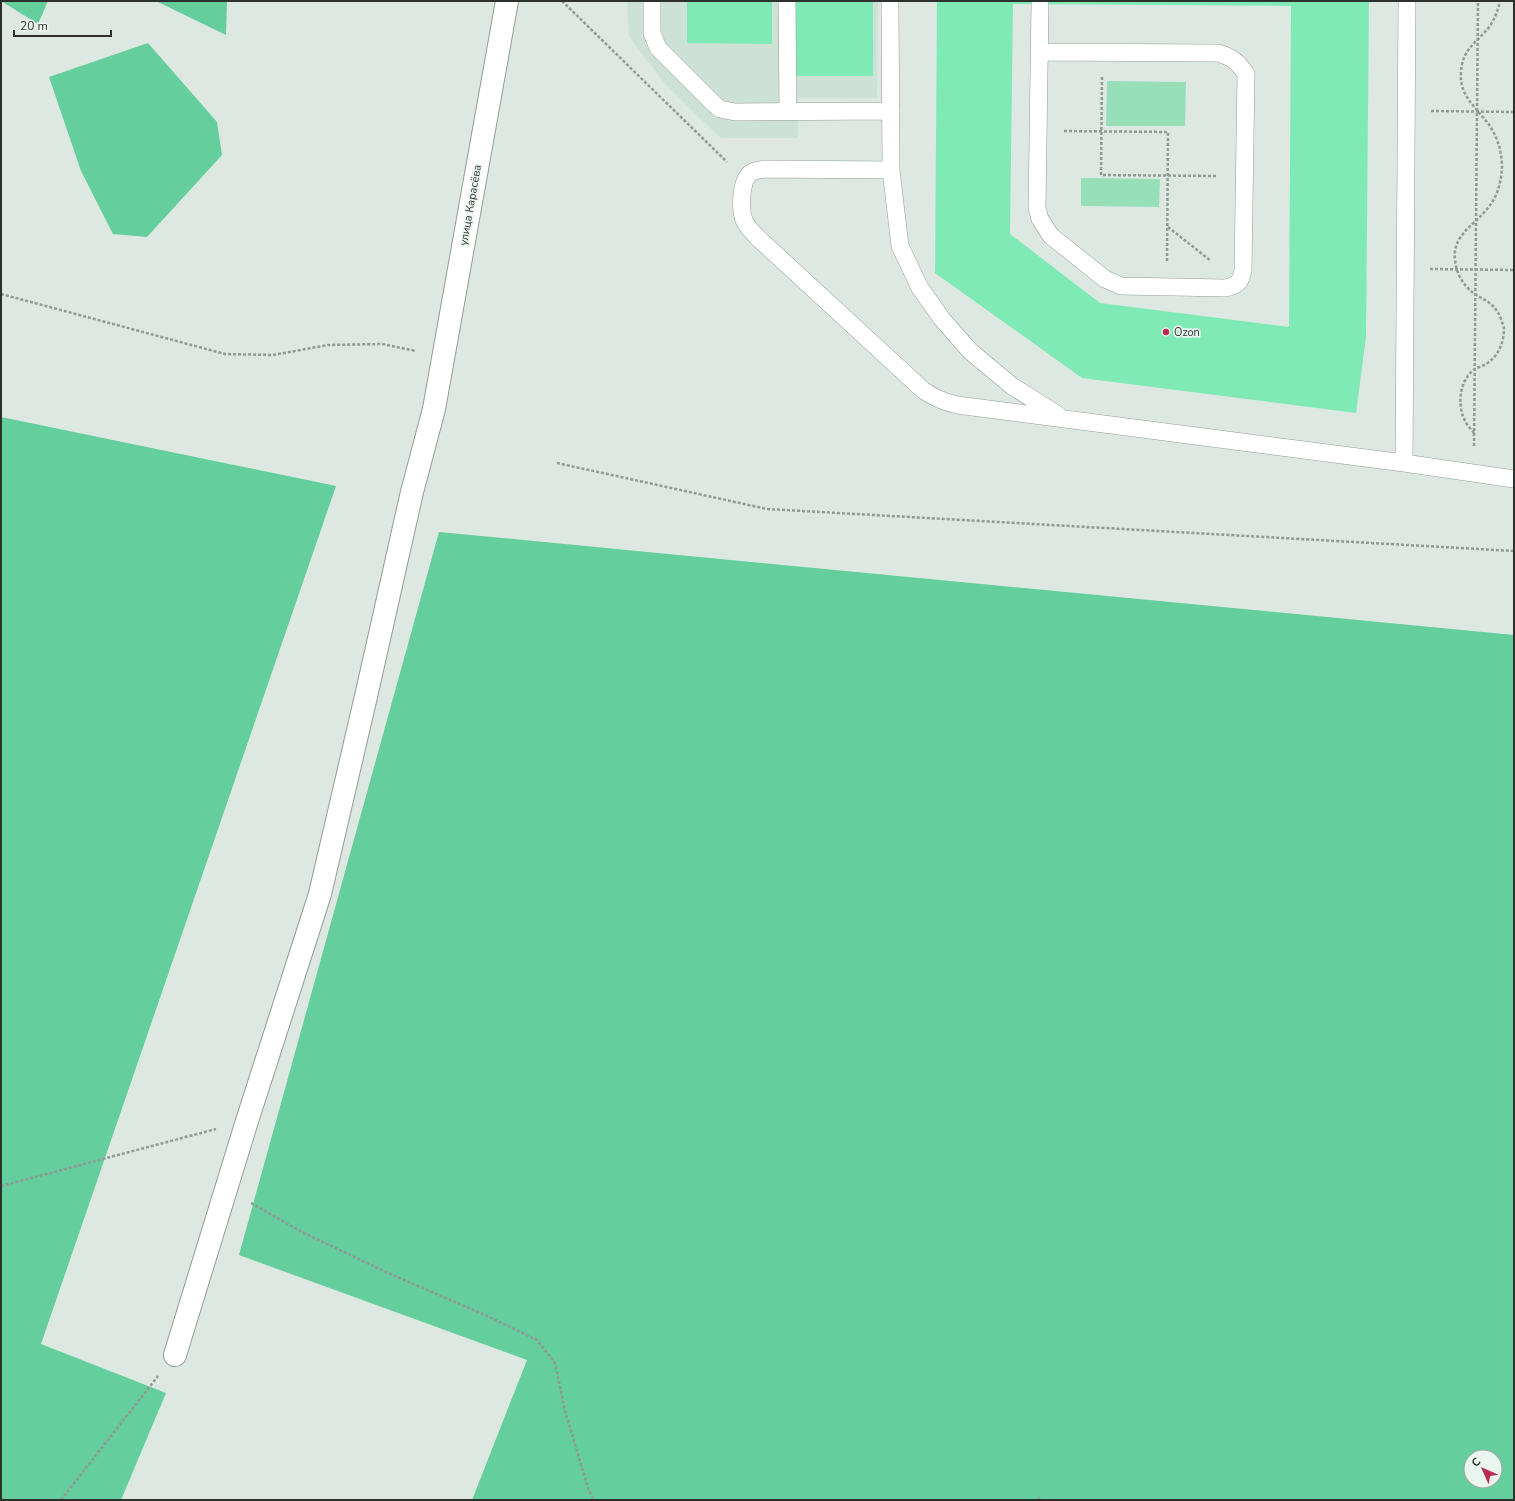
<svg xmlns="http://www.w3.org/2000/svg" width="1515" height="1501" viewBox="0 0 1515 1501" font-family="'Nunito Sans',sans-serif">
  <style>
    .built { fill: #cee1d6 }
    .green { fill: #96dfb9 }
    .forest { fill: #64ce9c; fill-rule: evenodd }
    .building { fill: #80eab6; fill-rule: evenodd }
    .lines { fill: none; stroke-linecap: round; stroke-linejoin: round }
    .service-casing { stroke: #929c96; stroke-width: 18 }
    .minor-casing { stroke: #929c96; stroke-width: 24 }
    .path { stroke: #919994; stroke-width: 2.5; stroke-dasharray: 3 2; stroke-linecap: butt }
    .service { stroke: #fff; stroke-width: 17 }
    .minor { stroke: #fff; stroke-width: 22 }
    .poi-dot { fill: #bb2b51; stroke: #eaf5ef; stroke-width: 1.5 }
    .labels { text-anchor: middle; stroke-width: 3.5; stroke-linejoin: round; paint-order: stroke }
    .street-label { font-size: 11px; fill: #2d312e; stroke: #eaf5ef }
    .poi-label { font-size: 11px; fill: #2d312e; stroke: #eaf5ef; text-anchor: start }
  </style>
  <rect width="100%" height="100%" fill="#dde8e2"/>
  <path class="built" d="M 627,1 L 878,1 L 877,98 L 798,98 L 798,138 L 721,138 L 689,108 L 666,85 L 629,37 Z"/>
  <path class="green" d="M 1107,81 L 1186,82 L 1185,126 L 1106,126 Z
    M 1081,178 L 1160,179 L 1159,207 L 1081,206 Z"/>
  <path class="forest" d="M 1,1 L 48,1 L 38,24 Z
    M 157,1 L 227,1 L 226,35 L 158,2 Z
    M 148,43 L 217,122 L 222,155 L 147,237 L 113,234 L 81,171 L 49,77 Z
    M 1,417 L 336,486 L 41,1344 L 166,1393 L 121,1500 L 1,1500 Z
    M 439,532 L 1514,635 L 1514,1500 L 472,1500 L 527,1360 L 239,1255 ZM 1471,1457 L 1495,1457 L 1495,1481 L 1471,1481 Z"/>
  <path class="building" d="M 687,1 L 772,1 L 772,44 L 687,43 Z
    M 796,1 L 873,1 L 873,76 L 796,76 Z
    M 937,1 L 1369,1 L 1366,337 L 1356,413 L 1082,378 L 935,273 ZM 1013,4 L 1291,6 L 1289,327 L 1100,303 L 1010,234 Z"/>
  <g class="lines">
    <g class="service-casing">
      <path id="service" d="M 652,1 L 652,33 L 658,48 L 713,103 L 720,109 L 735,112 L 891,111
        M 787,1 L 788,112
        M 890,1 L 891,170 L 900,246 L 920,288 L 942,319 L 970,351 L 1012,386 L 1058,415
        M 1039,52 L 1218,53 C 1232,57 1238,62 1246,74 L 1243,270 C 1241,282 1237,286 1225,288 L 1121,286 L 1105,279 L 1051,236 L 1040,219 L 1037,208 L 1040,4
        M 891,170 L 764,169 C 761,170 755,170 752,172 C 740,179 740,209 744,220 C 747,227 752,232 758,238 L 923,390 C 934,398 944,402 957,405 L 1404,463 L 1514,479
        M 1404,463 L 1407,1"/>
    </g>
    <g class="minor-casing">
      <path id="minor" d="M 175,1355 L 247,1121 L 320,894 L 367,692 L 412,492 L 434,409 L 507,1"/>
    </g>
    <path class="path" d="M 562,1 L 727,162
      M 1102,77 L 1101,175 L 1218,176
      M 1431,111 L 1514,112
      M 1064,131 L 1168,132 L 1167,261
      M 1168,227 L 1211,261
      M 1430,269 L 1514,270
      M 1,294 L 225,354 L 273,355 L 328,345 L 382,344 L 416,351
      M 1474,433 C 1471,429 1467,425 1465,421 C 1457,405 1459,380 1475,369 C 1478,367 1483,366 1486,364 C 1499,356 1504,342 1504,328 C 1503,325 1502,322 1501,319 C 1493,298 1479,301 1467,287 C 1460,280 1456,270 1455,260 C 1452,235 1474,226 1487,209 C 1494,201 1498,192 1500,182 C 1505,162 1500,139 1487,122 C 1475,107 1459,94 1461,73 C 1462,48 1477,43 1490,26 C 1495,18 1498,10 1500,1
      M 1474,446 L 1478,1
      M 557,463 L 767,509 L 1514,551
      M 1,1186 L 216,1129
      M 251,1203 L 302,1232 L 388,1273 L 485,1315 L 537,1340 L 555,1363 L 565,1411 L 588,1488 L 594,1500
      M 61,1500 L 158,1376
      M 1038,1500 L 1041,1497"/>
    <use href="#service" class="service"/>
    <use href="#minor" class="minor"/>
  </g>
  <circle class="poi-dot" cx="1166" cy="332" r="4"/>
  <g class="labels">
    <g class="street-label">
      <text transform="translate(470 205) rotate(-80)" y="4">улица Карасёва</text>
    </g>
    <g class="poi-label">
      <text x="1174" y="336">Ozon</text>
    </g>
  </g>
  <rect width="1515" height="1501" fill="none" stroke="#2d312e" stroke-width="4"/>
  <g transform="translate(1483 1469) rotate(315)"><circle r="19" fill="#eaf5ef" stroke="#9ea7a2"/>
  <path d="M0-3L7 15L0 10L-7 15Z" fill="#bb2b51"/>
  <text y="-6" font-size="11" font-weight="bold" text-anchor="middle" fill="#2d312e">С</text>
  </g>
  <path d="M14 30v6h97v-6" fill="none" stroke="#2d312e" stroke-width="2"/>
  <text x="20" y="30" font-size="12" fill="#2d312e" stroke="#eaf5ef" stroke-width="3" paint-order="stroke">20 m</text>
</svg>
